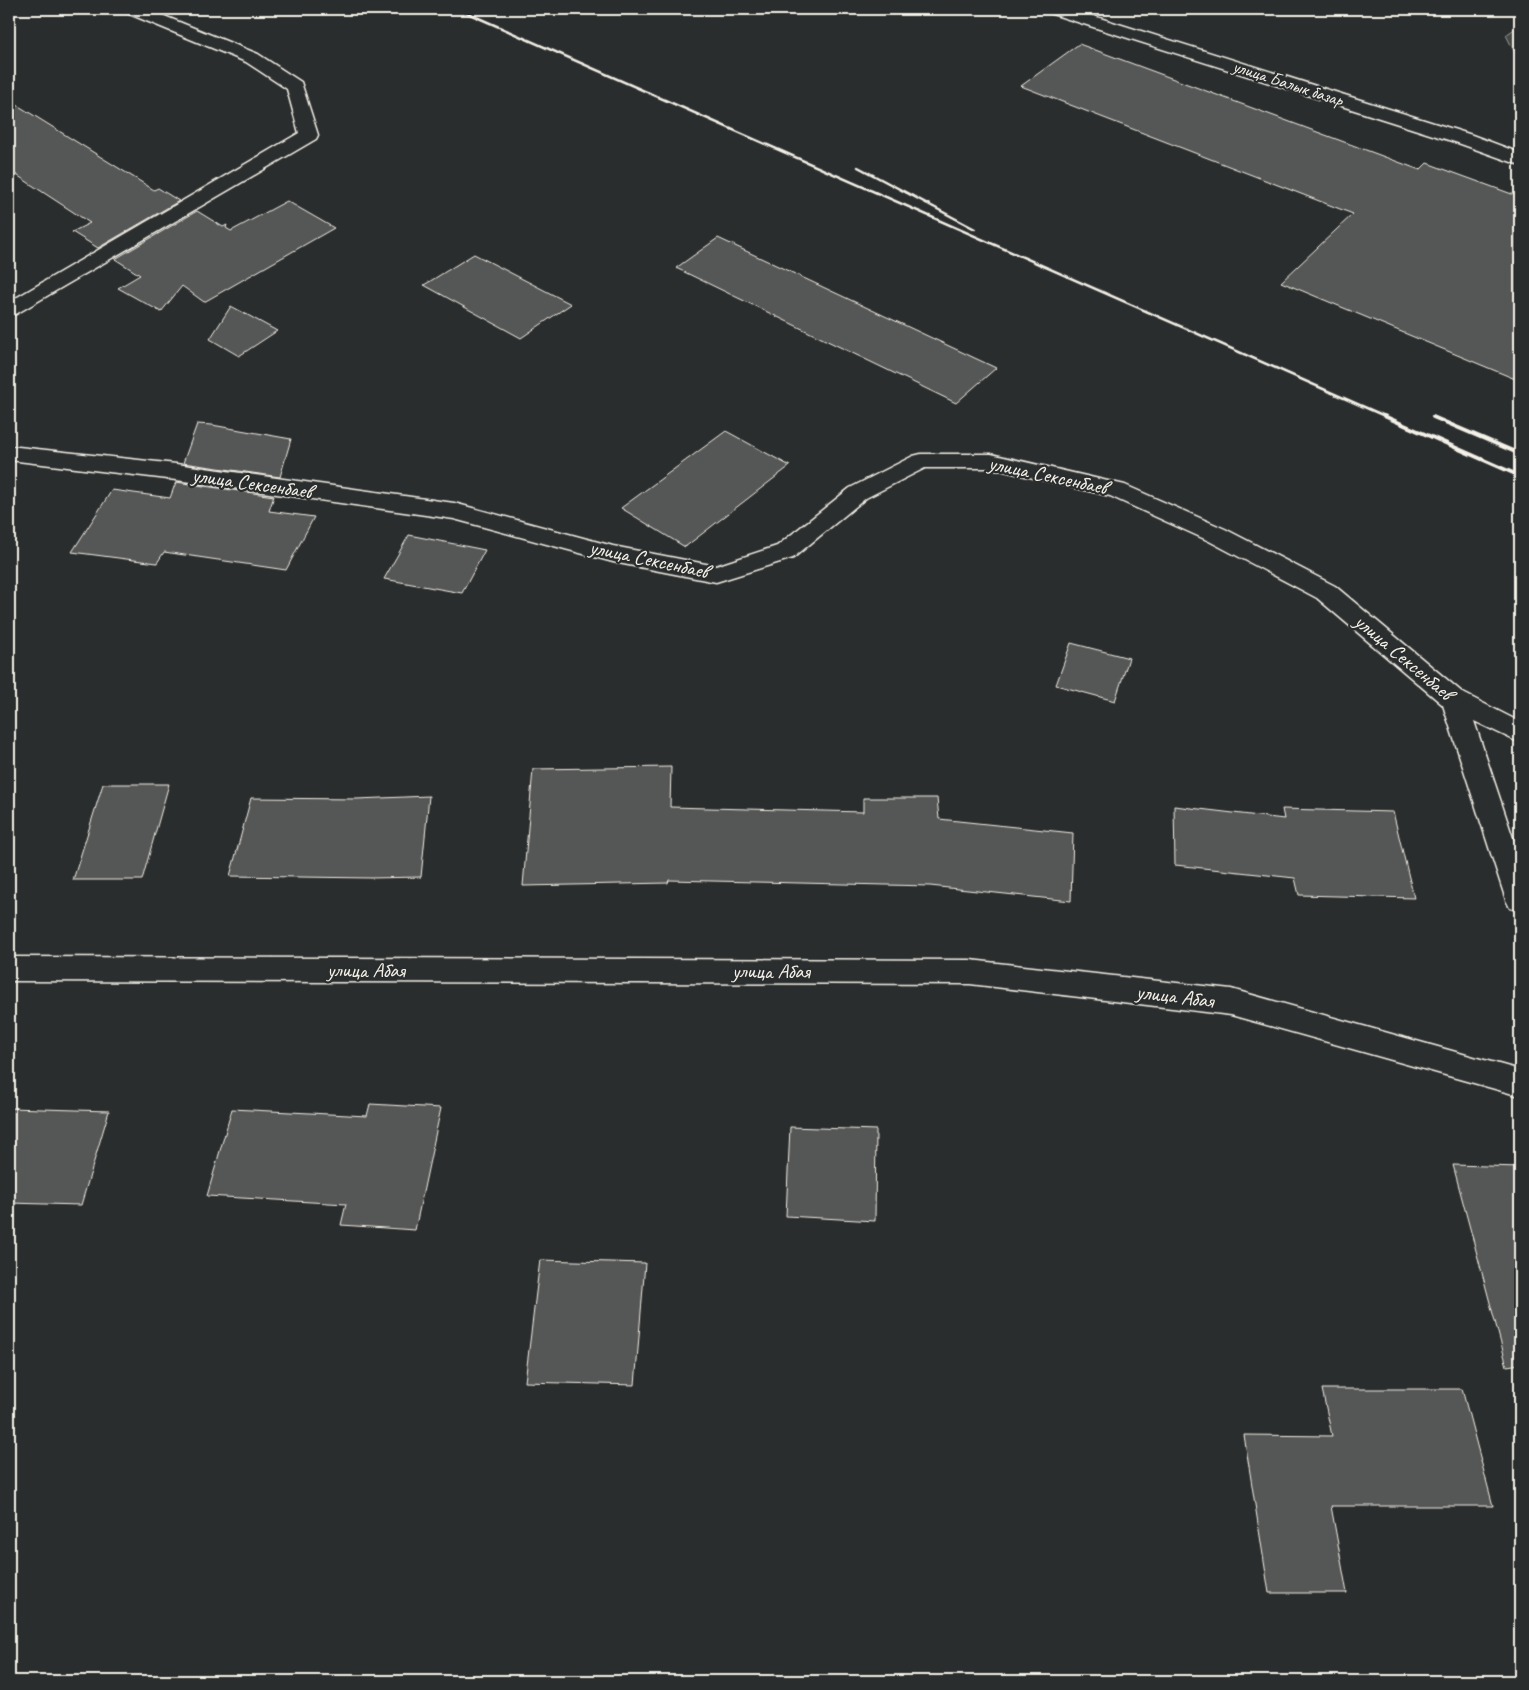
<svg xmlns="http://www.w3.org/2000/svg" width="1529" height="1690" viewBox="0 0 1529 1690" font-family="Caveat,sans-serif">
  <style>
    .green { fill: #444645; stroke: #9c9c96 }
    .building { fill: #555756; stroke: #f4f1e8 }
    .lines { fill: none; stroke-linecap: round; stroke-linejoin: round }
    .minor-casing { stroke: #f4f1e8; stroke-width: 3 }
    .minor { fill: #2a2d2e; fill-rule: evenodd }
    .rail-far1 { stroke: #f4f1e8; stroke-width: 2.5 }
    .rail { stroke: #f4f1e8; stroke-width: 4 }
    .labels { text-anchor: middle; stroke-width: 4.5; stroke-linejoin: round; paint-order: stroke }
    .far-street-label { font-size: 18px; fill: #f4f1e8; stroke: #2a2d2e }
    .street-label { font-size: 21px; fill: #f4f1e8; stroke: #2a2d2e }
  </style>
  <rect width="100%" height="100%" fill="#2a2d2e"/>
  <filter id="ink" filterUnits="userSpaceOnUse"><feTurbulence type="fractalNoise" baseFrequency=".02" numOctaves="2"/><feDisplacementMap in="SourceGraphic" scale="10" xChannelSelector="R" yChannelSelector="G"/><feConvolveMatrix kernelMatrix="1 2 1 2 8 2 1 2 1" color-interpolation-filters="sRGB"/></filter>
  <g filter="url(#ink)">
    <path class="green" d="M 1520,25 L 1520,63 L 1506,35 Z"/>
    <path class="building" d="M 1079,44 L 1420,170 L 1427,163 L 1520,197 L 1520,381 L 1281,282 L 1353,214 L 1021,86 Z
      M 9,100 L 154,190 L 158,188 L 179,201 L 98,248 L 72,232 L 90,223 L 9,170 Z
      M 287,201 L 334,228 L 204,302 L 182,286 L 161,312 L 118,288 L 140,275 L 115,259 L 197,211 L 223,227 L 227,225 L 226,228 L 231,231 Z
      M 718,238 L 996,368 L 956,403 L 676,268 Z
      M 474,254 L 571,304 L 521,338 L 424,285 Z
      M 231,306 L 277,331 L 239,356 L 210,339 Z
      M 197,424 L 212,425 L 291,439 L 280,477 L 183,463 Z
      M 726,431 L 790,466 L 685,547 L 621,508 Z
      M 176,482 L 274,496 L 269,511 L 314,517 L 286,570 L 164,552 L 157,563 L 72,552 L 112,490 L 170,498 Z
      M 409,535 L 485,550 L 462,593 L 384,579 Z
      M 1071,643 L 1129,658 L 1115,701 L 1056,685 Z
      M 671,767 L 670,807 L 863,812 L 863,798 L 937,798 L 939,819 L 1073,833 L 1071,901 L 930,886 L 669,880 L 668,883 L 523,886 L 533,769 Z
      M 103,784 L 169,784 L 142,880 L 73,880 Z
      M 429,796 L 421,877 L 371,878 L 230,876 L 251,798 L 357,799 Z
      M 1174,806 L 1284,819 L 1282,809 L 1393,812 L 1414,898 L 1299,895 L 1295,878 L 1175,865 Z
      M 370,1104 L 441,1108 L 415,1230 L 341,1225 L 346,1204 L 207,1196 L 232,1109 L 367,1116 Z
      M 9,1108 L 109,1111 L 81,1205 L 9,1203 Z
      M 790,1127 L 876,1130 L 875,1221 L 786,1216 Z
      M 1453,1165 L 1520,1167 L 1520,1364 L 1507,1366 Z
      M 540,1260 L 645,1263 L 635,1385 L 525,1382 Z
      M 1322,1389 L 1462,1389 L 1493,1506 L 1331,1506 L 1347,1593 L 1269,1593 L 1244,1435 L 1332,1436 Z"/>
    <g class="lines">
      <g class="minor-casing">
        <path id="minor" d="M 125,9 L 147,9 L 258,54 L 301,82 L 318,135 L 316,139 L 16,314 L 9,316 L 9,302 L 299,133 L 287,89 L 246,62 L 127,13 Z
          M 1047,9 L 1071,9 L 1472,135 L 1520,153 L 1520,165 L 1458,143 L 1049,13 Z
          M 9,446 L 176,464 L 454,503 L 613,546 L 716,566 L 777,546 L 850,488 L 913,456 L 921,454 L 991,454 L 1125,485 L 1225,529 L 1335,586 L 1463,693 L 1520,722 L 1520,743 L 1474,721 L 1520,859 L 1520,911 L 1510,908 L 1506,900 L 1443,705 L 1317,598 L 1209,541 L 1110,496 L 991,468 L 925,468 L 866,498 L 793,558 L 716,582 L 613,562 L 454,519 L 176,480 L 9,460 Z
          M 9,957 L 970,960 L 1231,989 L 1520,1070 L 1520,1096 L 1231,1015 L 970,984 L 9,981 Z"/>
      </g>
      <use href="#minor" class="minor"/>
      <path class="rail-far1" d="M 458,9 L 1387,417
        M 858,167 L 975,229"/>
      <path class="rail" d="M 1384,416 L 1520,476
        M 1433,417 L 1520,454"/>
    </g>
  </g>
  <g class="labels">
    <g class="far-street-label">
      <text transform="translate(1288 83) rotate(18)" y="6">улица Балык базар</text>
    </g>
    <g class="street-label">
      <text transform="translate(1048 475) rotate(12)" y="7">улица Сексенбаев</text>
      <text transform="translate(252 483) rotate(8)" y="7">улица Сексенбаев</text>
      <text transform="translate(649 559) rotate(12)" y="7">улица Сексенбаев</text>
      <text transform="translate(1404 657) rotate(40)" y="7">улица Сексенбаев</text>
      <text x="366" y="977">улица Абая</text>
      <text x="771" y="978">улица Абая</text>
      <text transform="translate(1175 996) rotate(7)" y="7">улица Абая</text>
    </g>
  </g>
  <rect width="1529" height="1690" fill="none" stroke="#2a2d2e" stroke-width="30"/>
  <rect x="15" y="15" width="1499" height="1660" fill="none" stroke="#f4f1e8" stroke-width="2" filter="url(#ink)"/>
</svg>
